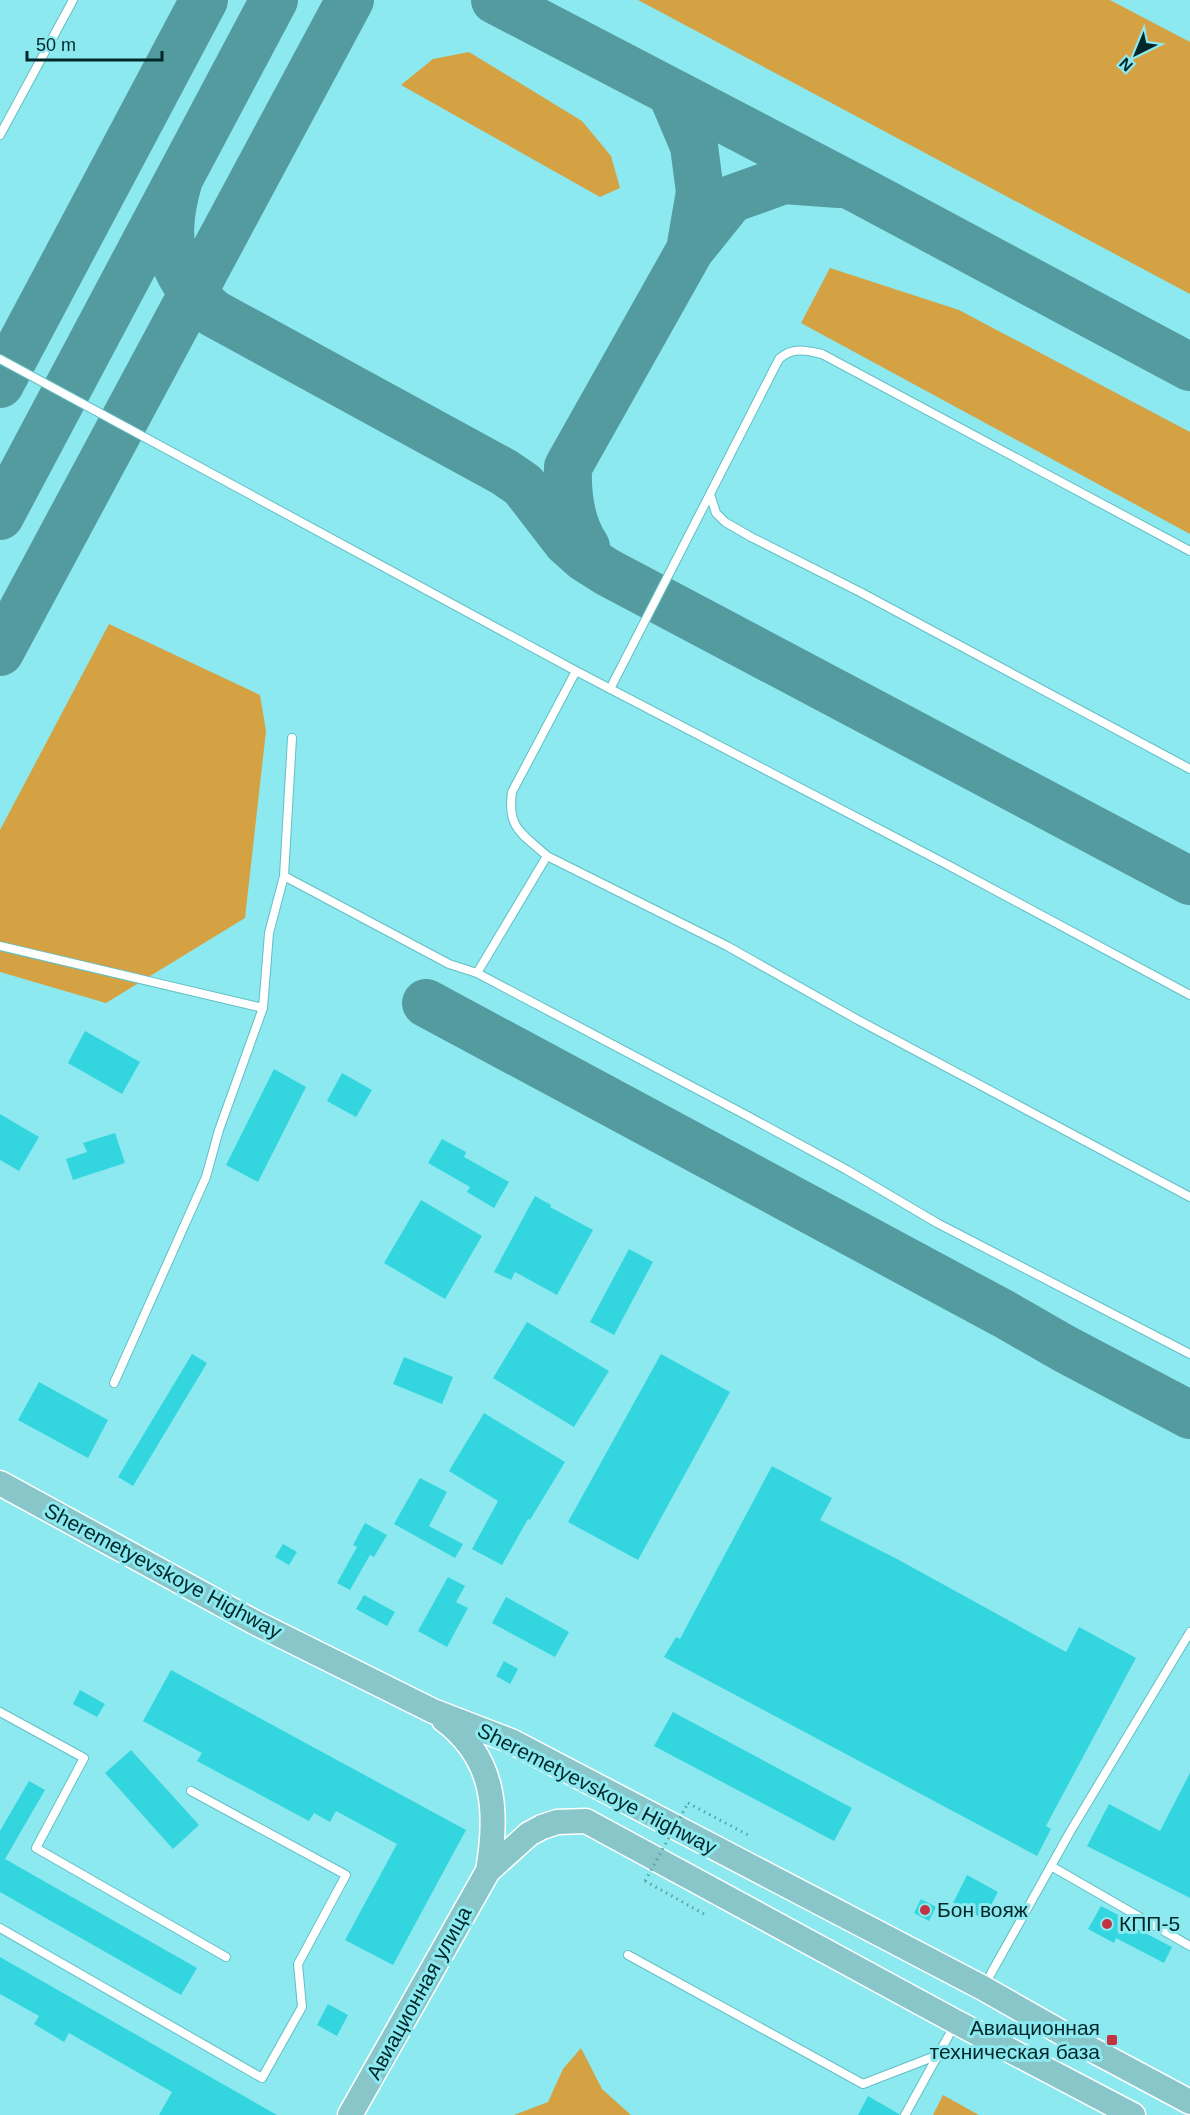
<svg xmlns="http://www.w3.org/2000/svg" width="1190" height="2115" viewBox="0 0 1190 2115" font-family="Arial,sans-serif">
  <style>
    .green { fill: #d5a243 }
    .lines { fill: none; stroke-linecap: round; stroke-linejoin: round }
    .taxiway { stroke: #549ba0; stroke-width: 48 }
    .building { fill: #33d6df }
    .service-casing { stroke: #62bfc4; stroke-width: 10 }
    .primary-casing { stroke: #fff; stroke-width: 27 }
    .path { stroke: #58a1a6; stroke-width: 3; stroke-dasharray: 1.5 4.5; stroke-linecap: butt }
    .service { stroke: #fff; stroke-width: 8 }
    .primary { stroke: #89c6ca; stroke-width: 24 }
    .path-bridge { stroke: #58a1a6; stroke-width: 3; stroke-dasharray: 1.5 4.5; stroke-linecap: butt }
    .poi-dot { fill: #c23240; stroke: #8ce9ef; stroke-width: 2 }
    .labels { text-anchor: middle; stroke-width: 6; stroke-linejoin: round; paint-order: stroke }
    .street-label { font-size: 21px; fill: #00282a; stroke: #8ce9ef }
    .poi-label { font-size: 21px; fill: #00282a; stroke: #8ce9ef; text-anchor: start }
  </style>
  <rect width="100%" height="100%" fill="#8ce9ef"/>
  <path class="green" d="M 638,0 L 1110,0 L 1190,42 L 1190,294 Z
    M 469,52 L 582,121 L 611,156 L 620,188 L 600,197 L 401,85 L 433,59 Z
    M 830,268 L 959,310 L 1190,432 L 1190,534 L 801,323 Z
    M 109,624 L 260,695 L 266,731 L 245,918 L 106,1003 L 0,972 L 0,830 Z
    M 581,2048 L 602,2089 L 631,2115 L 514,2115 L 548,2102 L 563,2069 Z
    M 943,2095 L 979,2115 L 933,2115 Z"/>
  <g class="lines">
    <path class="taxiway" d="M 495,0 L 861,191 L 1190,367
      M 672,94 L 694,146 L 700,192 L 690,250
      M 179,179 C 162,236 167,273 213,313 L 504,472 L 523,485 L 567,542 L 585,558 L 607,572 L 1190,881
      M 0,384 L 204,0
      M 0,516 L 274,0
      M 586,547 C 570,523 567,495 568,467 L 690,250 L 731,199 L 784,180 L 839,184
      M 0,652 L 350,0
      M 426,1003 L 1004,1314 L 1065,1349 L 1190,1415"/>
  </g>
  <path class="building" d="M 85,1031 L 140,1062 L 122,1094 L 68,1063 Z
    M 274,1069 L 306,1087 L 258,1182 L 226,1165 Z
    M 342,1073 L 372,1090 L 356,1117 L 327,1101 Z
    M 0,1114 L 39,1137 L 19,1171 L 0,1160 Z
    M 115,1133 L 125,1163 L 73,1180 L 66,1159 L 87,1152 L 83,1143 Z
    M 442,1139 L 466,1152 L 464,1157 L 509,1182 L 494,1208 L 467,1192 L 470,1187 L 428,1163 Z
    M 535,1196 L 551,1205 L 550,1207 L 593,1230 L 557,1295 L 515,1272 L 511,1280 L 494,1272 Z
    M 421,1200 L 482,1236 L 445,1299 L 384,1263 Z
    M 629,1249 L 653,1262 L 614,1335 L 590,1322 Z
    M 527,1322 L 609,1371 L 574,1427 L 493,1378 Z
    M 192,1354 L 207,1363 L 133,1486 L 118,1477 Z
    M 661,1354 L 730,1392 L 638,1560 L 568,1522 Z
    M 404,1357 L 453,1377 L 442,1404 L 393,1384 Z
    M 39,1382 L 108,1420 L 88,1458 L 18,1420 Z
    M 484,1413 L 565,1462 L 530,1520 L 528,1519 L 502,1565 L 472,1549 L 498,1501 L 449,1471 Z
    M 772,1466 L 832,1498 L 820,1520 L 897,1559 L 1066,1652 L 1079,1627 L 1136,1658 L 1046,1826 L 1051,1829 L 1037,1856 L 664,1657 L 676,1637 L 680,1639 Z
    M 420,1478 L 447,1492 L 429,1526 L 463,1544 L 455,1558 L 394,1524 Z
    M 365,1523 L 387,1535 L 374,1557 L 370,1555 L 350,1590 L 337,1583 L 357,1547 L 353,1545 Z
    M 283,1544 L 297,1552 L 289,1565 L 275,1557 Z
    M 448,1577 L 465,1586 L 456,1602 L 468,1608 L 447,1647 L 418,1631 Z
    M 364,1595 L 395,1612 L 387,1626 L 356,1609 Z
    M 506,1597 L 569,1632 L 555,1657 L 492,1623 Z
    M 504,1661 L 518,1669 L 510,1684 L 496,1676 Z
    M 171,1670 L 466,1830 L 393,1965 L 345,1940 L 397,1844 L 336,1811 L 330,1822 L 314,1813 L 309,1821 L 197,1761 L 202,1753 L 143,1721 Z
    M 80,1690 L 105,1704 L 97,1717 L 73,1704 Z
    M 673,1712 L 852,1808 L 834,1841 L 654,1746 Z
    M 131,1750 L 199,1825 L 173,1849 L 105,1773 Z
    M 1190,1773 L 1190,1898 L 1087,1846 L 1109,1804 L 1160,1831 Z
    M 29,1781 L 45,1790 L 5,1859 L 197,1968 L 181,1995 L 0,1892 L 0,1831 Z
    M 967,1875 L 998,1892 L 984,1919 L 953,1903 Z
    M 921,1899 L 936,1907 L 929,1921 L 914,1913 Z
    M 1101,1906 L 1126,1919 L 1124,1922 L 1172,1947 L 1164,1963 L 1116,1938 L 1114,1943 L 1088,1929 Z
    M 0,1957 L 277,2115 L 159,2115 L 172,2092 L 69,2033 L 64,2042 L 34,2024 L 39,2016 L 0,1994 Z
    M 328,2004 L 348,2015 L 337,2036 L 317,2025 Z
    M 868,2096 L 899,2114 L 899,2115 L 858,2115 Z"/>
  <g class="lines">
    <g class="service-casing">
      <path id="service" d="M 0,135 L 73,0
        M 0,359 L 576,671 L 512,792 C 507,829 522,833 547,856 L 477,973 L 449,964 L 284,876 L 292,738
        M 1190,551 L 822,354 C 806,350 792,347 779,359 L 710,494 L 716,513 L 725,522 L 751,537 L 860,592 L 1190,769
        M 576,671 L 946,864 L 1190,995
        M 610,689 L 710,494
        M 547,856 L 727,946 L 858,1020 L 1190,1197
        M 0,946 L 263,1008
        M 477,973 L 742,1113 L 847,1170 L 937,1223 L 1190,1354
        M 114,1383 L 206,1177 L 219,1130 L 263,1008 L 269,933 L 284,876
        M 0,1712 L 84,1758 L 36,1848 L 226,1957
        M 1051,1866 L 1190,1946
        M 0,1928 L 262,2078 L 302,2007 L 298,1964 L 346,1875 L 191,1791
        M 628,1955 L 863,2084 L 938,2055
        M 984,1986 L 1070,1832 L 1190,1632
        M 905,2115 L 954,2026"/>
    </g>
    <g class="primary-casing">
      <path id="primary" d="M 0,1483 L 254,1622 L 433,1711 L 511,1741 L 983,1988 L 1087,2047 L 1190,2102
        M 444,1720 C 496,1759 498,1813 488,1871
        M 350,2115 L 488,1871 L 529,1834 L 542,1827 L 557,1822 L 586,1821 L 956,2022 L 1133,2115"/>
    </g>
    <path class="path" d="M 688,1803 L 748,1835
      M 645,1881 L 704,1914"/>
    <use href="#service" class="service"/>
    <use href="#primary" class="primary"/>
    <path class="path-bridge" d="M 645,1881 L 688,1803"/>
  </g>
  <g class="poi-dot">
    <circle cx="925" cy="1910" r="6"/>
    <circle cx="1107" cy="1924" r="6"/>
    <rect x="1106" y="2034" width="12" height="12" rx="3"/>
  </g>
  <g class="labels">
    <g class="street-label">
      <text transform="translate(163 1571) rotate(28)" y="7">Sheremetyevskoye Highway</text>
      <text transform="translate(597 1789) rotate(27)" y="7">Sheremetyevskoye Highway</text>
      <text transform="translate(419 1993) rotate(-61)" y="7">Авиационная улица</text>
    </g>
    <g class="poi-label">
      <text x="937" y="1917">Бон вояж</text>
      <text x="1119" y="1931">КПП-5</text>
      <text x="1100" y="2035" text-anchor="end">Авиационная<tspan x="1100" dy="24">техническая база</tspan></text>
    </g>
  </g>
  <g transform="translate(1136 54) rotate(223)" stroke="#8ce9ef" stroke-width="4.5" paint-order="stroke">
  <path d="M0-4.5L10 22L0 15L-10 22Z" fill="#00282a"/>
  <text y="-9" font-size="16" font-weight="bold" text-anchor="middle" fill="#00282a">N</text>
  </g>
  <path d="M27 51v9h135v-9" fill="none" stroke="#00282a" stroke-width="3"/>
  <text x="36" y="51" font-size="18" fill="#00282a" stroke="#8ce9ef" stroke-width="4.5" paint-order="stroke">50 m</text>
</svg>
